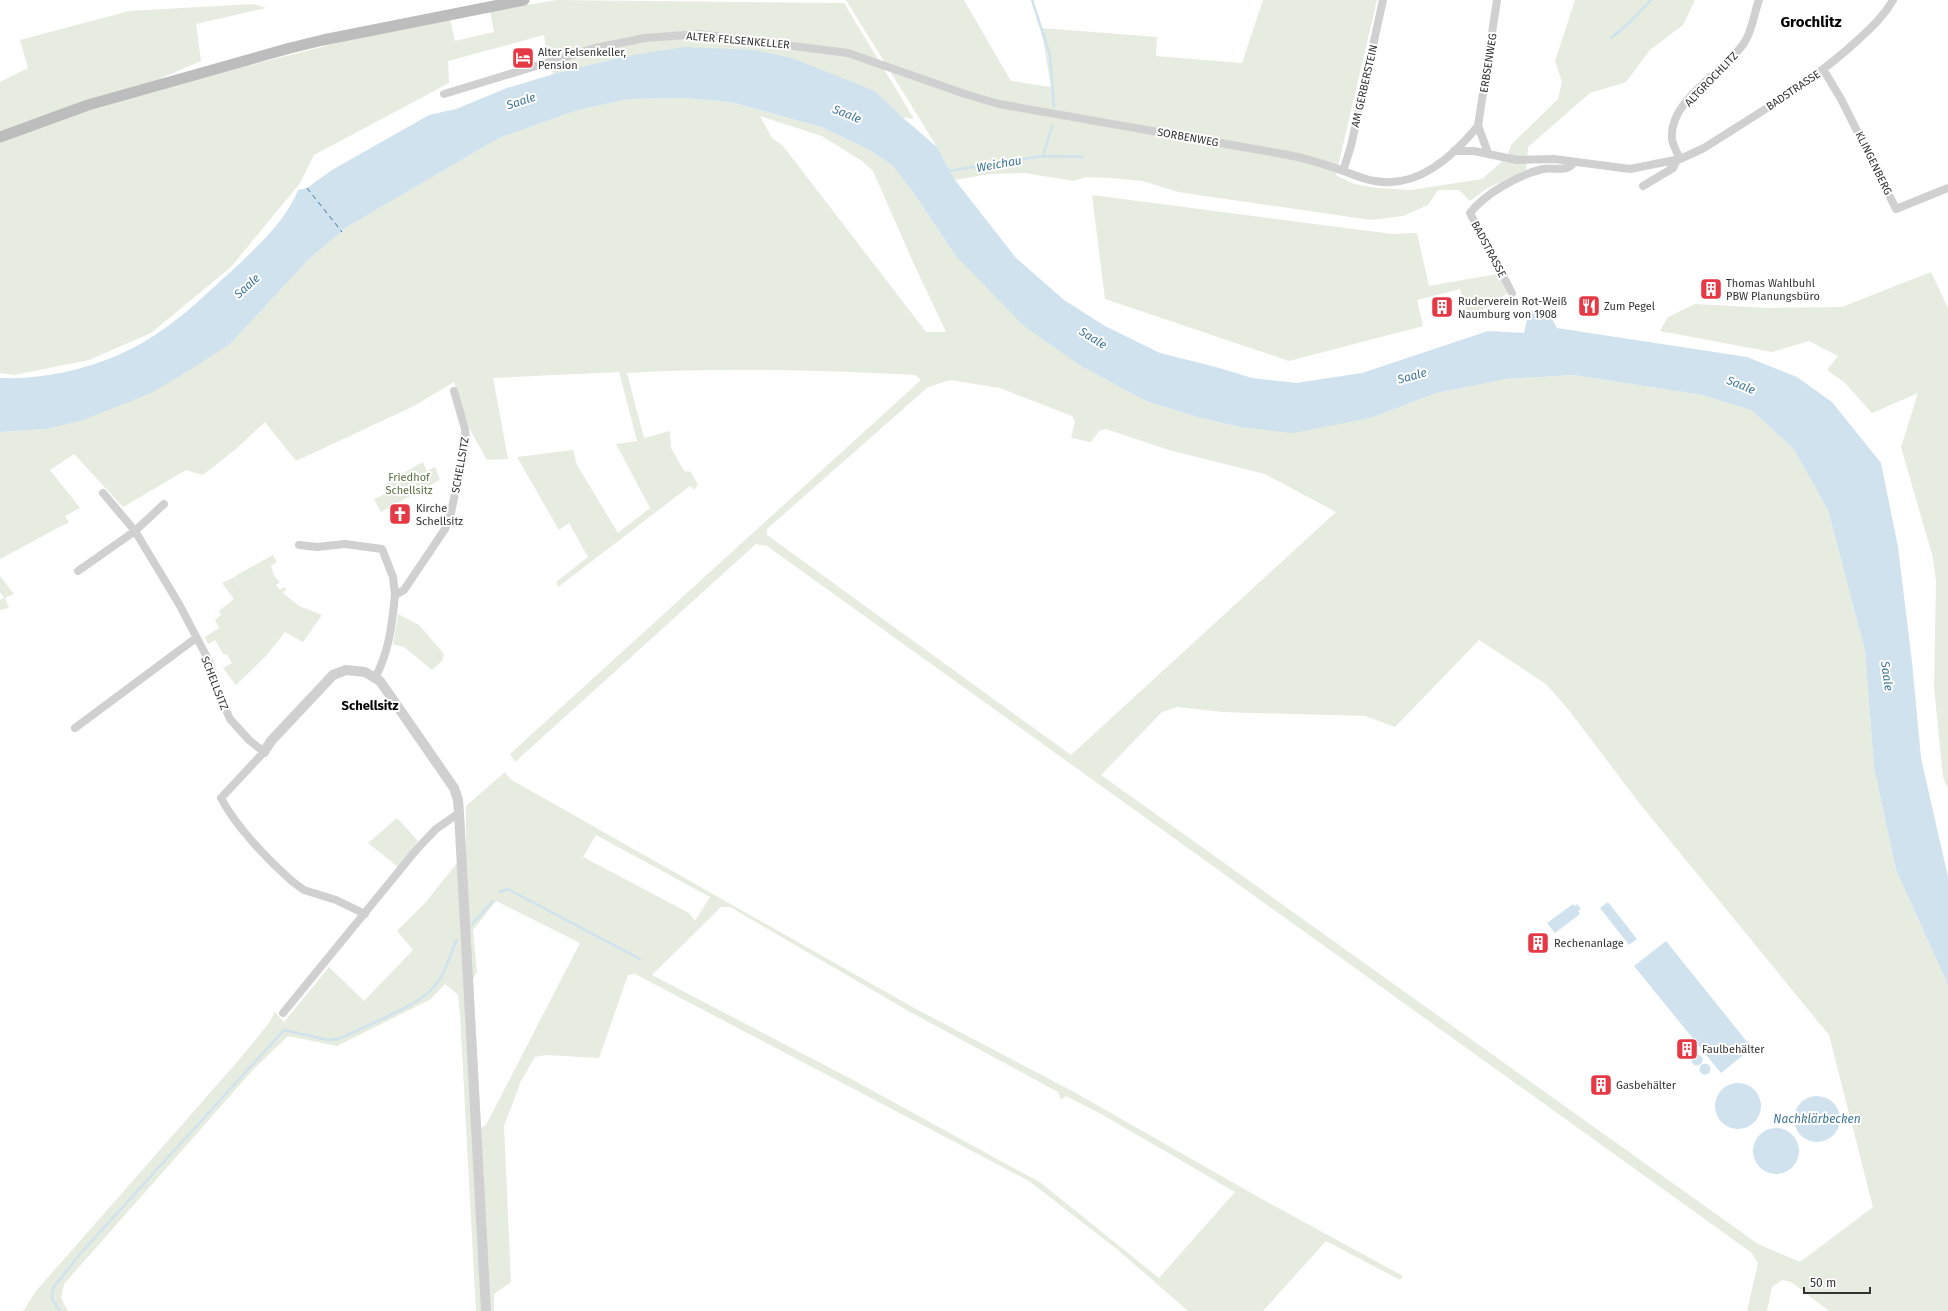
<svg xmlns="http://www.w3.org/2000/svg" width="1948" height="1311" viewBox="0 0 1948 1311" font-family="'Fira Sans',sans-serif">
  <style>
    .green { fill: #e6ecdf; fill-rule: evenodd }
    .water { fill: #cfe2ee }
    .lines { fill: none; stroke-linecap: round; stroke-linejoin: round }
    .stream { stroke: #cfe2ee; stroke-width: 2.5 }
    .ferry { stroke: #3f7597; stroke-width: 1; stroke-dasharray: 5 4; stroke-linecap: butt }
    .minor { stroke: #d0d0d0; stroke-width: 8 }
    .tertiary { stroke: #d0d0d0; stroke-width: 10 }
    .secondary { stroke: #bdbdbd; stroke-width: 11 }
    .labels { text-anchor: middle; stroke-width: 4; stroke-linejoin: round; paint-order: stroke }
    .street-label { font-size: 11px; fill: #333; stroke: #fff }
    .poi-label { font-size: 11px; fill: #333; stroke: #fff; text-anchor: start }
    .park-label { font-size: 11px; fill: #56703f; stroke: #fff }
    .water-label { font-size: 12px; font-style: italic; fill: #3f7597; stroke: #fff }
    .quarter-label { font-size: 13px; font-weight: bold; fill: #000; stroke: #fff }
    .district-label { font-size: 15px; font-weight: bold; fill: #000; stroke: #fff }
  </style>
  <rect width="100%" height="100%" fill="#fff"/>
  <path class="green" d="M 557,0 L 844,3 L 914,119 L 902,117 L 875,91 L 627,56 L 553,74 L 548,60 L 544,35 L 448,61 L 449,83 L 314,155 L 300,183 L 231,267 L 151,333 L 89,360 L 14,375 L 0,373 L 0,82 L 28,68 L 20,40 L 129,11 L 253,4 L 266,8 L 196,24 L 201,61 L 161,78 L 166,87 L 341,42 L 450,19 L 455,41 L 494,32 L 490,11 Z
    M 846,0 L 964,0 L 1011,81 L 1051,87 L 1041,28 L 1157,37 L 1156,56 L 1242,63 L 1263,0 L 1377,0 L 1336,175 L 1354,184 L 1376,188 L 1411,190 L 1482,179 L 1507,157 L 1511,145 L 1558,99 L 1562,82 L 1555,61 L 1575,0 L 1695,0 L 1683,25 L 1650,50 L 1626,82 L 1590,93 L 1528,147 L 1526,170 L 1486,189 L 1470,201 L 1459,190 L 1438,190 L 1428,205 L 1403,216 L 1371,220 L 1178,192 L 1143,181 L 1112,178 L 1086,177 L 1073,181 L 1025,173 L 990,174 L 955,180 L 937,147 Z
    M 684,98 L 731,102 L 821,127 L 868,149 L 893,166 L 916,196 L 1081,366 L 1146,401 L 1197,417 L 1240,427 L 1370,418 L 1437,393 L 1506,379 L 1574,375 L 1702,395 L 1751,410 L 1793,448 L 1828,510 L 1865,651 L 1874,768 L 1896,870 L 1948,985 L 1948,1311 L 1829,1311 L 1791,1282 L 1782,1280 L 1772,1287 L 1767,1311 L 1747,1311 L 1758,1263 L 1752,1253 L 767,546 L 756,544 L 515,762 L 510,754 L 921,380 L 915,375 C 819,370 723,367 627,373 L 644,438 L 670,431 L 671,448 L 684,471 L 691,472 L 698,485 L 694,490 L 690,486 L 558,587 L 556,582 L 588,557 L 569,523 L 559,530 L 517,457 L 573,450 L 577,465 L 618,533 L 650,508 L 616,444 L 637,441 L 619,372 L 493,378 L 508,459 L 487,460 L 469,428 L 454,382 L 414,406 L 296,461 L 265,422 L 237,448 L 203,475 L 186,470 L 123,507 L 74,454 L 50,470 L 80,508 L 65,516 L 69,522 L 0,559 L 0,432 L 46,429 L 230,344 L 309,259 L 347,227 L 499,138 L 578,110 L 629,99 ZM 760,116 L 822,136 L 862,161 L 873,171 L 913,262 L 946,332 L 926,332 L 783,146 L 772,138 ZM 950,380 L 1000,388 L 1072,416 L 1075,422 L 1071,438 L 1091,442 L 1099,431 L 1106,429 L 1169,450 L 1265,474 L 1336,512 L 1071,755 L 767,535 L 767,529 L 928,387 ZM 1479,640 L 1546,684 L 1568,709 L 1640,804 L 1829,1035 L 1873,1207 L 1800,1262 L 1758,1244 L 1101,775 L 1162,712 L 1177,707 L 1222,712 L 1365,716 L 1395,727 Z
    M 1092,195 L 1392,234 L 1417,233 L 1429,286 L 1497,274 L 1508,292 L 1491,306 L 1467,314 L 1460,289 L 1417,300 L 1423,326 L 1289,361 L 1105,299 Z
    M 1931,272 L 1948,308 L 1948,789 L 1943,777 L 1934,687 L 1936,582 L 1933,558 L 1901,447 L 1918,393 L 1872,413 L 1845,383 L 1827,370 L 1838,356 L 1809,341 L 1772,352 L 1660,331 L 1668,317 L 1695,304 L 1768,308 L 1842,307 Z
    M 423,462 L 427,471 L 435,467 L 440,480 L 381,512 L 374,499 L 391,491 L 387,482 Z
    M 273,555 L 277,562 L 271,566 L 274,576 L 280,582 L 276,585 L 280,590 L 284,587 L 286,589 L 283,593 L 299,606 L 322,615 L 303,642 L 285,632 L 266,656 L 236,685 L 223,668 L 232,663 L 227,654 L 224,655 L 215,640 L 208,644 L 205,637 L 219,628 L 215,620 L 221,615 L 219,611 L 234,599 L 222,583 L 235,577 L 243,594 L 235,576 Z
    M 0,576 L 14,594 L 5,598 L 9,608 L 0,610 L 0,600 L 4,598 L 0,592 Z
    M 398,614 L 419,625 L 444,654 L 442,661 L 432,670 L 404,647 L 393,644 Z
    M 505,772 L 510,779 L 916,1009 L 1074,1092 L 1260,1198 L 1403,1276 L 1400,1280 L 1326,1241 L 1263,1311 L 1188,1311 L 1118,1250 L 1029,1181 L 635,974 L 628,975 L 599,1058 L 546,1055 L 535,1057 L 521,1081 L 504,1126 L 511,1282 L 494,1294 L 494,1311 L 476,1311 L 460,1015 L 458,995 L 445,984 L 431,999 L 337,1046 L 288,1036 L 252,1071 L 64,1284 L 61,1298 L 68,1311 L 23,1311 L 36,1291 L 238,1061 L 269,1023 L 275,1012 L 284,1022 L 329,967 L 364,1001 L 413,950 L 397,931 L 425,903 L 466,852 L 466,806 ZM 596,835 L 710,897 L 695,921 L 689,913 L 583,857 ZM 496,901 L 580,943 L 486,1125 L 481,1128 L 473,979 L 477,972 L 473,930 ZM 721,907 L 730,907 L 912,1013 L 1058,1092 L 1061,1100 L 1066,1096 L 1103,1115 L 1235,1192 L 1159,1278 L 1041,1183 L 855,1081 L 652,975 Z
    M 397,818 L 418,841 L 398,867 L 368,843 Z"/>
  <path class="water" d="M 685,47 L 754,50 L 792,58 L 875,91 L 902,117 L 937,147 L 955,180 L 1016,258 L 1064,300 L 1105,326 L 1160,353 L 1216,367 L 1252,378 L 1296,383 L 1362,373 L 1488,331 L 1524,333 L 1529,310 L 1552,319 L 1557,328 L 1747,357 L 1797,377 L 1832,402 L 1881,463 L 1898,547 L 1912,662 L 1921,758 L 1948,877 L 1948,985 L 1896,870 L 1874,768 L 1865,651 L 1828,510 L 1793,448 L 1751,410 L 1702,395 L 1574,375 L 1506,379 L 1437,393 L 1370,418 L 1293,433 L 1240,427 L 1197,417 L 1146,401 L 1081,366 L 1024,326 L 956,256 L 916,196 L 893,166 L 868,149 L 821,127 L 731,102 L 684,98 L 629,99 L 578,110 L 499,138 L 347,227 L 309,259 L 230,344 L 188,371 L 151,393 L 83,420 L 46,429 L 0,432 L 0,378 C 53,380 111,364 155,335 C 185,316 210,290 236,267 C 258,246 288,218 298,190 L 307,188 L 332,170 L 429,115 L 456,109 L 507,88 L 557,73 L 627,56 Z
    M 1608,902 L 1637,939 L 1629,945 L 1600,908 Z
    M 1573,904 L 1575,906 L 1577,904 L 1581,909 L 1578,911 L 1580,914 L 1555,933 L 1547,923 Z
    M 1666,941 L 1752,1048 L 1721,1073 L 1634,966 Z
    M1691.5 1060a5.5 5.5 0 1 1 11 0a5.5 5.5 0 1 1-11 0Z
    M1699.5 1069a5.5 5.5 0 1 1 11 0a5.5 5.5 0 1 1-11 0Z
    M1715 1106a23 23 0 1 1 46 0a23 23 0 1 1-46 0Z
    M1794 1119a23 23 0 1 1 46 0a23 23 0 1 1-46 0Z
    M1753 1151a23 23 0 1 1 46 0a23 23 0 1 1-46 0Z"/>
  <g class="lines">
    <path class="stream" d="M 1032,0 L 1050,55 L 1054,107
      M 1611,38 L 1629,23 L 1651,0
      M 1043,156 L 1052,126
      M 948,171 L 1043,156 L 1082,157
      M 500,892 L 508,889 L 640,959
      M 472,924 L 493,901
      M 60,1311 L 52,1299 L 53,1288 L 80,1254 L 284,1030 L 328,1040 L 339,1039 C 362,1027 418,1006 433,988 C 445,975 450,955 457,939"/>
    <path class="ferry" d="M 307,188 L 342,232"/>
    <path class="minor" d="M 1823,69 L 1841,99 L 1896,209 L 1948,188
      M 444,94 L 595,48 L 645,38 L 699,34 L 848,53 L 965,94 L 999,104 L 1288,155 C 1305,158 1321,163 1338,169 C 1350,173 1362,179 1375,181 C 1418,189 1453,156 1478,126
      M 1454,151 L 1474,151 L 1517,160 L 1554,159 L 1630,169 L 1680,159 L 1704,148 C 1757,114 1813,82 1859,39 C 1872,27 1884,16 1893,0
      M 1487,153 L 1487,150 L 1478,126 L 1497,0
      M 1680,159 C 1677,152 1673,146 1672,139 C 1668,100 1726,71 1744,43 C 1752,32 1754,13 1759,0
      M 1343,171 L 1351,146 L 1383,0
      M 1643,186 L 1673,168 L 1677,160
      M 1512,293 L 1470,213 C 1486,193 1518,175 1543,169 C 1552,167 1568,173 1574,162
      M 103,493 L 135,531 L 179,604 L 210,663 L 219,694 L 230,719 L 249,740 L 264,752 L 221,798 C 236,827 269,861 293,882 L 304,890 L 336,900 L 365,914
      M 299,545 L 317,547 L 345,544 L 382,549 L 393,577 L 395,595
      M 78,571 L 135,531 L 164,504
      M 375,678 C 389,652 392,625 395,595 L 404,590 L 445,529 L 451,513 L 466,439 L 465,429 L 454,391
      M 75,728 L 196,638
      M 283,1013 L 417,849 L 436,829 L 459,813"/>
    <path class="tertiary" d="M 264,752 L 271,741 L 333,675 L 346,670 L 365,672 L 380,681 L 454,788 L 458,800 L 459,813 L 486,1311"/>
    <path class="secondary" d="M 0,137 L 88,105 L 290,48 L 323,40 L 524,0"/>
  </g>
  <defs>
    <g id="hotel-square" transform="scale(1.15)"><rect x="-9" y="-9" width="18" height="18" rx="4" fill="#e63946" stroke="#fff"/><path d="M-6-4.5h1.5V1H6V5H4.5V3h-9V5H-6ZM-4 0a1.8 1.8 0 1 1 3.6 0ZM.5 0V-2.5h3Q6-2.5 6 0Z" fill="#fff"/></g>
    <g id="building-square" transform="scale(1.15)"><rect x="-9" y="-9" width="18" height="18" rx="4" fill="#e63946" stroke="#fff"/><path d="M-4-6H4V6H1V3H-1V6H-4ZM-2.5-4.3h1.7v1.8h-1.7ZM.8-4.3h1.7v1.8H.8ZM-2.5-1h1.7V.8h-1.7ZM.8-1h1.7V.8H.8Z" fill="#fff"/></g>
    <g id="restaurant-square" transform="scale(1.15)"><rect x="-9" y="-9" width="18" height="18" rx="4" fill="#e63946" stroke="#fff"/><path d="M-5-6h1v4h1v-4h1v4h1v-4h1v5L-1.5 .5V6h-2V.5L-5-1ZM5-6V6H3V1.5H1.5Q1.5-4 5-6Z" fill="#fff"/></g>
    <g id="church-square" transform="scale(1.15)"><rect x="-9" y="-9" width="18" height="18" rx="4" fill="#e63946" stroke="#fff"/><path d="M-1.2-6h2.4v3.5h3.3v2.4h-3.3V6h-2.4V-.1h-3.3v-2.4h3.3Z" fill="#fff"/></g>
  </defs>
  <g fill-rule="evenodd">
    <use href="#hotel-square" x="523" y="58"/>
    <use href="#building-square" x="1711" y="289"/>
    <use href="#restaurant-square" x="1589" y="306"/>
    <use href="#building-square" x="1442" y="307"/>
    <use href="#church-square" x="400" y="514"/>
    <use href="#building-square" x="1538" y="943"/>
    <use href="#building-square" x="1687" y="1049"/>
    <use href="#building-square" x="1601" y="1085"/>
  </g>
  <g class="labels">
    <g class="street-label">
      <text transform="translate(738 40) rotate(5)" y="4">ALTER FELSENKELLER</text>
      <text transform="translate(1488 63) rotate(-81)" y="4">ERBSENWEG</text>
      <text transform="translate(1711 79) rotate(-46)" y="4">ALTGROCHLITZ</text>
      <text transform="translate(1364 86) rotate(-77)" y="4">AM GERBERSTEIN</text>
      <text transform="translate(1793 90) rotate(-34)" y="4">BADSTRASSE</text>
      <text transform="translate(1188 137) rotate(10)" y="4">SORBENWEG</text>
      <text transform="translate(1874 163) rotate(64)" y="4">KLINGENBERG</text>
      <text transform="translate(1489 249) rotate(62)" y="4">BADSTRASSE</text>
      <text transform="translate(460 465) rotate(-80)" y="4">SCHELLSITZ</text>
      <text transform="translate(215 683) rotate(69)" y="4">SCHELLSITZ</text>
    </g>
    <g class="poi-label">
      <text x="538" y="56">Alter Felsenkeller,<tspan x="538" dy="13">Pension</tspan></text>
      <text x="1726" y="287">Thomas Wahlbuhl<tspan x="1726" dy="13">PBW Planungsbüro</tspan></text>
      <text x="1458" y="305">Ruderverein Rot-Weiß<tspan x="1458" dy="13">Naumburg von 1908</tspan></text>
      <text x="1604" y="310">Zum Pegel</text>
      <text x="416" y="512">Kirche<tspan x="416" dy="13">Schellsitz</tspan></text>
      <text x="1554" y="947">Rechenanlage</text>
      <text x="1702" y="1053">Faulbehälter</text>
      <text x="1616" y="1089">Gasbehälter</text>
    </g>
    <g class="park-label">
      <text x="409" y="481">Friedhof<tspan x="409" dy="13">Schellsitz</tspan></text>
    </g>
    <g class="water-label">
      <text transform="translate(521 101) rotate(-18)" y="4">Saale</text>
      <text transform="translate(847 114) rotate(22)" y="4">Saale</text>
      <text transform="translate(999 164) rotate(-10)" y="4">Weichau</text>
      <text transform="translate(247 286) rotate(-42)" y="4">Saale</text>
      <text transform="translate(1093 338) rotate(32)" y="4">Saale</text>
      <text transform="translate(1412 376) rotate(-15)" y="4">Saale</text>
      <text transform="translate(1741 385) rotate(22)" y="4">Saale</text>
      <text transform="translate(1887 676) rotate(82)" y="4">Saale</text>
      <text x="1817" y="1123">Nachklärbecken</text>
    </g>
    <g class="quarter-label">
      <text x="370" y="710">Schellsitz</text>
    </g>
    <g class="district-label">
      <text x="1811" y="27">Grochlitz</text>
    </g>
  </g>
  <path d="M1804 1287v6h66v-6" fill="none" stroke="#333333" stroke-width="2"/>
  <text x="1810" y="1287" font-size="12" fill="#333333" stroke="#ffffff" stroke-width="3" paint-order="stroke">50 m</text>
</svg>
